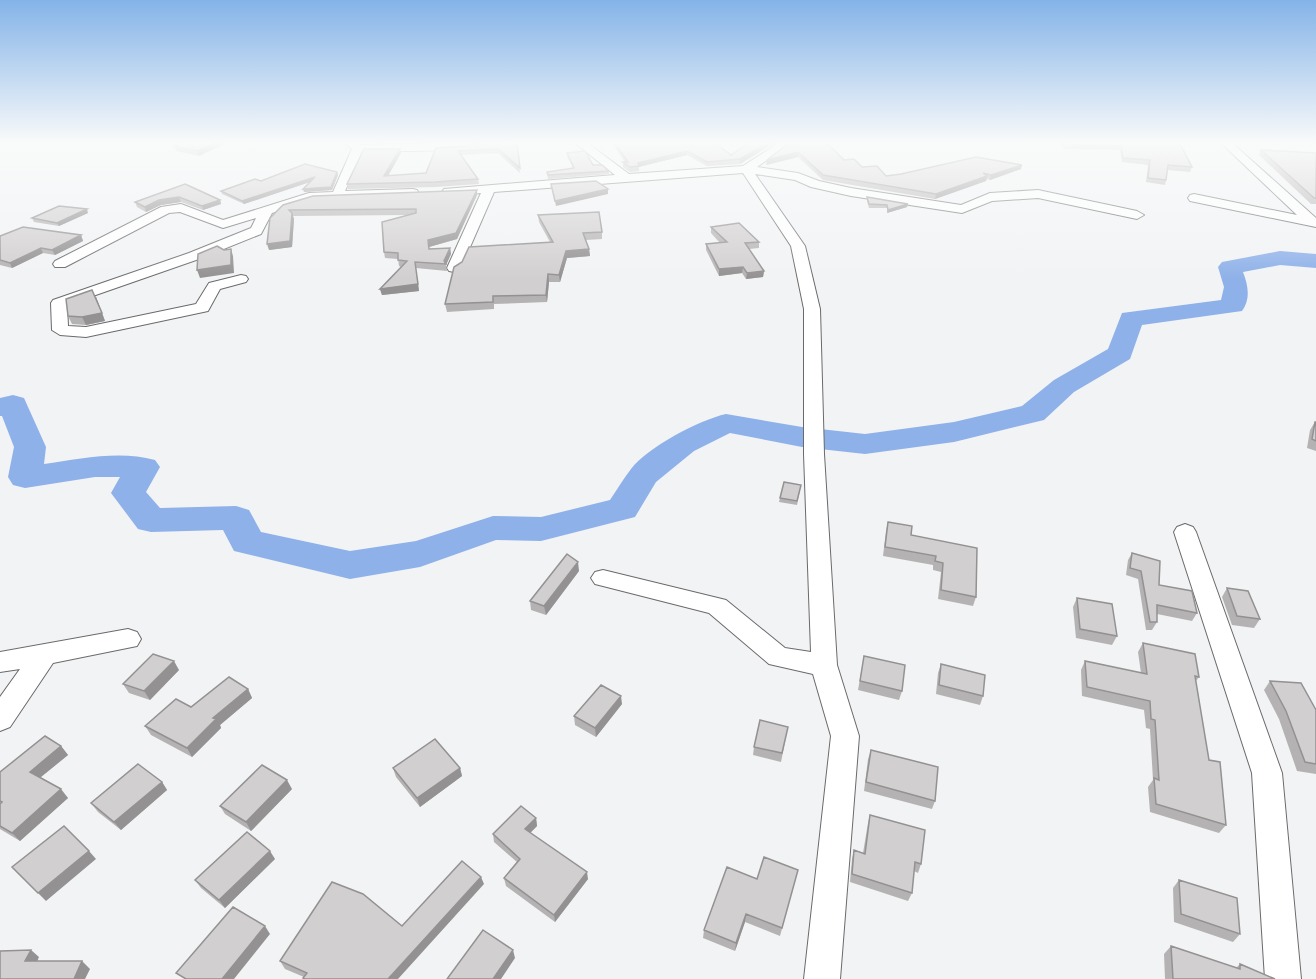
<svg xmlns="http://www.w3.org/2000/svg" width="1316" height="979" viewBox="0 0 1316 979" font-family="'DM Sans',sans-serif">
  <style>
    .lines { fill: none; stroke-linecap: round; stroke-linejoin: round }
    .river { fill: #8eb1e9; fill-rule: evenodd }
    .street-casing { stroke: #6a6a6c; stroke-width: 2 }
    .street { fill: #fff; fill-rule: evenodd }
    .wall { fill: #b5b2b3 }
    .shaded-wall { fill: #939192 }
    .building { fill: #d2cfd0; stroke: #939192; stroke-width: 1.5 }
  </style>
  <rect width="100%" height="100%" fill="#f2f3f5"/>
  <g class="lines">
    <path class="river" d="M 1280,251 L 1316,254 L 1316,268 L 1280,265 L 1243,272 C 1248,285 1251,299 1242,311 L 1142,325 L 1130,359 L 1074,392 L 1044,420 L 954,442 L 865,454 L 802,447 L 730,433 L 694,451 L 656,482 L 635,517 L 541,541 L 496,540 L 420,567 L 350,579 L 234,551 L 223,530 L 151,532 L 138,529 L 111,493 L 120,477 L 95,477 L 25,488 L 13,485 L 8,477 L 14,447 L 2,416 L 0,416 L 0,398 L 13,395 L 24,398 L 46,447 L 44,464 C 80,459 119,450 155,460 L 160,467 L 146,492 L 160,508 L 236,506 L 249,510 L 261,532 L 350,551 L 416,541 L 493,516 L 541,517 L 610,500 C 617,490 623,479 631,469 C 648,447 699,420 726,414 L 802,427 L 865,434 L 954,422 L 1022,406 L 1054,380 L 1108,349 L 1122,313 L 1221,300 L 1224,287 L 1218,267 L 1222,262 Z"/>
    <g class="street-casing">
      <path id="street" d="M 343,142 L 356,142 L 360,145 L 488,142 C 475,153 385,151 362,151 L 345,191 L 413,189 L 417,190 L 419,193 L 417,196 L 314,200 L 272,213 L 261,234 L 199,259 L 67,305 L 68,326 L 86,327 L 196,304 L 209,283 L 241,275 L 246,276 L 248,279 L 246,282 L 220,289 L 208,311 L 86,337 L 60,335 L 52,330 L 51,303 L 53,300 L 189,253 L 251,228 L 256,218 L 223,228 L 180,212 L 169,213 L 65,267 L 55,267 L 53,264 L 55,261 L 161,207 L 181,204 L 223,220 L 309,193 L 333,192 L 352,149 Z
        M 574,142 L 586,142 L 629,174 L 743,166 L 780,142 L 792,142 L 757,167 L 798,173 L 819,181 L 851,188 L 961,205 L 990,193 L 1038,190 L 1137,211 L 1144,215 L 1137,219 L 1038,198 L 992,201 L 962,213 L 851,196 L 811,187 L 795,180 L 755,174 L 805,246 L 820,309 L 824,454 L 837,665 L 859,736 L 840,979 L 804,979 L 831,736 L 813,674 L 769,664 L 709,613 L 603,586 L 595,584 L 591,578 L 595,572 L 603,570 L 726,600 L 785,648 L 811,652 L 804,454 L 804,309 L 791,246 L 743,173 L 494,192 L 461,268 L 454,272 L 449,271 L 447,268 L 481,193 L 448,196 L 442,192 L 444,189 L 615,175 Z
        M 1220,142 L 1231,142 L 1316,218 L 1316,227 L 1190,201 L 1188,198 L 1190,195 L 1194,194 L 1297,215 Z
        M 1185,524 L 1193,527 L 1196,532 L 1282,773 L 1301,979 L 1265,979 L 1252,773 L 1174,532 L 1177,527 Z
        M 128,629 L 137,632 L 141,639 L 137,646 L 53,663 L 10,727 L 0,731 L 0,697 L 20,669 L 0,672 L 0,652 Z"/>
    </g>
    <use href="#street" class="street"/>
  </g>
  <path class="wall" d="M 179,142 L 229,142 L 199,156 L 176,151 L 174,146 Z
    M 517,142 L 520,173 L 498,153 L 461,155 L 478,179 L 479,184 L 436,187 L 348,189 L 347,184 L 400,149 L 401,153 L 388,176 L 426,173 L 436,148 Z
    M 611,142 L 714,142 L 731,155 L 750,142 L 776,142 L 740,164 L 707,166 L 687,155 L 639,167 L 639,171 L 630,172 L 623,167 L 623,162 L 625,162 Z
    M 790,142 L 844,160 L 886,176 L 1021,169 L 990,180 L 987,179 L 986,181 L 935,199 L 823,180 L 798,157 L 766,165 Z
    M 1057,142 L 1179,142 L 1192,167 L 1190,172 L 1167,170 L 1166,180 L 1165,185 L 1146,182 L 1148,165 L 1122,162 L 1120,150 L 1064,149 Z
    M 1306,142 L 1316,142 L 1316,144 Z
    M 1261,150 L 1316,153 L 1316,204 L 1311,204 L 1259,155 Z
    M 567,153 L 593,165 L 609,171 L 609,174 L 548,179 L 547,172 L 573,168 L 567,156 Z
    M 337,172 L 338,175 L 332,190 L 304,192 L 303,189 L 310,182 L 244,204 L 222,194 L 221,191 L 261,181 Z
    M 185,184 L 220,200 L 221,204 L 203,210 L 181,202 L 161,205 L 146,212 L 137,207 L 135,202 Z
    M 477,195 L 457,239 L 429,247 L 430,249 L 450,248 L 451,254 L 446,265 L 447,271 L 416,268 L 419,291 L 382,295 L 380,289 L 401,267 L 399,266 L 398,259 L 385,258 L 384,252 L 407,215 L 293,216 L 294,219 L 292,247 L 269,250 L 283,205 Z
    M 867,197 L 908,204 L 907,207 L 887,213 L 887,208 L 869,208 L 867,201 Z
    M 88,213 L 59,226 L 34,222 L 32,218 Z
    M 538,215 L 602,232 L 602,239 L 586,240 L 589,249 L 590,256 L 567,258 L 560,282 L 549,282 L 547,302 L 494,304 L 494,309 L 447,312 L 445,304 L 550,242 L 539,222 Z
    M 711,227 L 759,242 L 759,248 L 749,249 L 764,271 L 763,277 L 746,279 L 742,273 L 719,276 L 706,250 L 706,244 L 720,243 L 711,233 Z
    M 81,235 L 83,241 L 55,255 L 43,253 L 12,268 L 0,265 L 0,236 Z
    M 96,297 L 105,321 L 86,325 L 72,324 L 68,316 Z
    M 1315,422 L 1316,422 L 1316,451 L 1307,448 L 1310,430 Z
    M 801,485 L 797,505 L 779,502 L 780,498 Z
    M 888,522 L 911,535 L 977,548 L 976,597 L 973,606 L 938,599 L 941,572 L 933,570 L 933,565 L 883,556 L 886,531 Z
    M 1132,553 L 1159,585 L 1197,613 L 1192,621 L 1157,614 L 1157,622 L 1152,630 L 1146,630 L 1138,579 L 1126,575 L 1128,560 Z
    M 579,571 L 546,615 L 531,610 L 530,601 Z
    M 1227,588 L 1260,619 L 1254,628 L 1232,625 L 1222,597 Z
    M 1077,598 L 1117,636 L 1112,645 L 1076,638 L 1073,607 Z
    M 1143,643 L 1199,677 L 1196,681 L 1209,760 L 1226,825 L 1219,833 L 1150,812 L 1148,787 L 1153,780 L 1150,729 L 1146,728 L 1144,710 L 1082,696 L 1081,670 L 1085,661 L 1141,673 L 1138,652 Z
    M 864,656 L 902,691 L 899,700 L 858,690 Z
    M 941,664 L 983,696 L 980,705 L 936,694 L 938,673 Z
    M 179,670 L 150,700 L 129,693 L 123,684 Z
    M 1270,681 L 1316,710 L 1316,774 L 1297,771 L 1279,719 L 1264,690 Z
    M 248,689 L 252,698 L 220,725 L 221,728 L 192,757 L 151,735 L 145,726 L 191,707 Z
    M 622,704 L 596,737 L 575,725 L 574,716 Z
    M 788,727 L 781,762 L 753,755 L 754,747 Z
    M 61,746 L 68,755 L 40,778 L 68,798 L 20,841 L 0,829 L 0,772 Z
    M 871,750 L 935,801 L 932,809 L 864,791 L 868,759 Z
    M 393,768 L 460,768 L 462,776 L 420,807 L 396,777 Z
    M 162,782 L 167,790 L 121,830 L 98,812 L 91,803 Z
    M 292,789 L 251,831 L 225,814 L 220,806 Z
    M 870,815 L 921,864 L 918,873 L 914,871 L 912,893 L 908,901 L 850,882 L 852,859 L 854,850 L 863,853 L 868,823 Z
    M 536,818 L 537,826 L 530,833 L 588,879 L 555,922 L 506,886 L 504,878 L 517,862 L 494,842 L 493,834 Z
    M 275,859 L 225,908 L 201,888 L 195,880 Z
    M 798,870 L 780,936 L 745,922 L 735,951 L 703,938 L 704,930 L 757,879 Z
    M 1179,880 L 1240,934 L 1233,942 L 1174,922 L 1173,888 Z
    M 484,884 L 304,977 L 285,969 L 280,961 L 402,926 Z
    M 1171,946 L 1236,968 L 1240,964 L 1275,979 L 1165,979 L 1164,954 Z"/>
  <path class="shaded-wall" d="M 217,142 L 229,142 L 199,156 L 197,151 Z
    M 769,142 L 776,142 L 740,164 L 740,159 Z
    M 400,149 L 401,153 L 385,181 L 384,176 Z
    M 687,151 L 687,155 L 638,167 L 638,163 Z
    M 798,152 L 798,157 L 766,165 L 767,160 Z
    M 1022,165 L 1021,169 L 990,180 L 991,175 Z
    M 337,172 L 338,175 L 332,190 L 304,192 L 303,189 Z
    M 987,176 L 986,181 L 935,199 L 936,194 Z
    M 315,177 L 316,180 L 244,204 L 242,201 Z
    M 608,189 L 608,194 L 556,206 L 555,201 Z
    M 477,190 L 477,195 L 457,239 L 429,247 L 428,240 Z
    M 179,197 L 181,202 L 161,205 L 146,212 L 145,207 L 159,200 Z
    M 220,200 L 221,204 L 203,210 L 202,206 Z
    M 908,204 L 907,207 L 887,213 L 888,210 Z
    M 87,209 L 88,213 L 59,226 L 57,223 Z
    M 292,213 L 294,219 L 292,247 L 269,250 L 267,244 Z
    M 81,235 L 83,241 L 55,255 L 52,250 Z
    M 41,248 L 43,253 L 12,268 L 10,263 Z
    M 450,248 L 451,254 L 446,265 L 444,261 Z
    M 231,249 L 233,256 L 234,273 L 200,278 L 197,270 Z
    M 589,249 L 590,256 L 567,258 L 560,282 L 559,275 L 566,251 Z
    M 415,262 L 419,291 L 382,295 L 380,289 Z
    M 743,267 L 742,273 L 719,276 L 719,269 Z
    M 764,271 L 763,277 L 746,279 L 747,273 Z
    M 548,274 L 549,282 L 547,302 L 546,295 Z
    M 96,297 L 105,321 L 86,325 L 82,317 Z
    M 578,562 L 579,571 L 546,615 L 544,606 Z
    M 174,661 L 179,670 L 150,700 L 144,691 Z
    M 248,689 L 252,698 L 220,725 L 221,728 L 192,757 L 187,748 L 213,718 Z
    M 621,696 L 622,704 L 596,737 L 595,728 Z
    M 61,746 L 68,755 L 37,780 L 30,772 Z
    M 460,768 L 462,776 L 420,807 L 417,798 Z
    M 287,780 L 292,789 L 251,831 L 246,822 Z
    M 162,782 L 167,790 L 121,830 L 114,822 Z
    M 61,789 L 68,798 L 20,841 L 12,833 Z
    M 536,818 L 537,826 L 526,837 L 525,829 Z
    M 89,851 L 96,859 L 46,901 L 38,893 Z
    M 270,851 L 275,859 L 225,908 L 219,900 Z
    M 587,872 L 588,879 L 555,922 L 554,915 Z
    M 481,877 L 484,884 L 398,979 L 388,979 Z
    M 746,914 L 745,922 L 735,951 L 736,943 Z
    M 265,926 L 270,934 L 234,979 L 222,979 Z
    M 31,950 L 39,957 L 34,969 L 25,961 Z
    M 513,950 L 515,958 L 501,979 L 493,979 Z
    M 82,961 L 90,969 L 85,979 L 74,979 Z"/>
  <path class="building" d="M 179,142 L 217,142 L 197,151 L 174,146 Z
    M 478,142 L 517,142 L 520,168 L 498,149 L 458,151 L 478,179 L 435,182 L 347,184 L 364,149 L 400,149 L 384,176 L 426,173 L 436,148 L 466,146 Z
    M 614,142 L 714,142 L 731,155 L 750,142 L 769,142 L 740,159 L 707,162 L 687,151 L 638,163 L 639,166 L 630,167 L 623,162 L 628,162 Z
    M 790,142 L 826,142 L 844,160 L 854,159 L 862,167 L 877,166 L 886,176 L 901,174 L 976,157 L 1022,165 L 991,175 L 983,173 L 987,176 L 936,194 L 823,175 L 798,152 L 767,160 Z
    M 1062,142 L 1179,142 L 1192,167 L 1168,165 L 1166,180 L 1148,178 L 1150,160 L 1123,158 L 1121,146 L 1065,145 Z
    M 1261,150 L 1316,153 L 1316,198 L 1314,198 Z
    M 585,151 L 593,165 L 602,165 L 609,171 L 548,175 L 547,172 L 574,168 L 567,153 Z
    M 305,164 L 337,172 L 331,187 L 303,189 L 315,177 L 242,201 L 221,191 L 255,179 L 261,181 Z
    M 596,181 L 608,189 L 555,201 L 551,184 Z
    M 185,184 L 220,200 L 202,206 L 179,197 L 159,200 L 145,207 L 135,202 Z
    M 477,190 L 456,233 L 428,240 L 429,249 L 450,248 L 444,261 L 446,264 L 415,262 L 418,284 L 380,289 L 407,261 L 398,260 L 398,253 L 384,252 L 382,222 L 416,213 L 416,209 L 289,210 L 292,213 L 290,241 L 267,244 L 270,218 L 283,205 L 313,196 Z
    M 867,197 L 908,204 L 888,210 L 887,205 L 869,204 Z
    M 59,206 L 87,209 L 57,223 L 32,218 Z
    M 599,212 L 602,232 L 583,233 L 589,249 L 566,251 L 559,275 L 548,274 L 546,295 L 493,296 L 493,302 L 445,304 L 454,267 L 462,262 L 469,247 L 553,242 L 538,215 Z
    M 739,223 L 759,242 L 745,243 L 764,271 L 747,273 L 743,267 L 719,269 L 706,244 L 727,242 L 711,227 Z
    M 23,227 L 81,235 L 52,250 L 41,248 L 10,263 L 0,260 L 0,236 Z
    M 217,246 L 224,250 L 231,249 L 231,265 L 197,270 L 198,254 Z
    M 92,290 L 102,313 L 82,317 L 68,316 L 66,299 Z
    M 1315,422 L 1316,422 L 1316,441 L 1312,439 Z
    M 784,482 L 801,485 L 797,501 L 780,498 Z
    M 888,522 L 912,526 L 911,535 L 977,548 L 976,597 L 941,590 L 943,563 L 935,561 L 936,556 L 885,547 Z
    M 1132,553 L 1160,561 L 1159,585 L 1192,591 L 1197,613 L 1157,605 L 1157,622 L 1150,622 L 1141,571 L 1130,568 Z
    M 567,554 L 578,562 L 544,606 L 530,601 Z
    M 1227,588 L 1248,591 L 1260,619 L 1237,616 Z
    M 1077,598 L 1112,604 L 1117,636 L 1080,629 Z
    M 1143,643 L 1195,654 L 1199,677 L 1195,676 L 1209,760 L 1220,762 L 1226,825 L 1156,804 L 1154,778 L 1159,780 L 1155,720 L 1151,719 L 1150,701 L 1087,687 L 1085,661 L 1147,674 Z
    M 153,654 L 174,661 L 144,691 L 123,684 Z
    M 864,656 L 905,665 L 902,691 L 860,681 Z
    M 941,664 L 985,675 L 983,696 L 939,685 Z
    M 229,677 L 248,689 L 213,718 L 216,719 L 187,748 L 145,726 L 176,699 L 191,707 Z
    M 1270,681 L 1301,683 L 1316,710 L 1316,764 L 1305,762 L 1286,711 Z
    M 601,685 L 621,696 L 595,728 L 574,716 Z
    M 760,720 L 788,727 L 782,753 L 754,747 Z
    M 45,736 L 61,746 L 30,772 L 61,789 L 12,833 L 0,826 L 0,804 L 2,802 L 0,801 L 0,772 Z
    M 435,739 L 460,768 L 417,798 L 393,768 Z
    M 871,750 L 938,767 L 935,801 L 866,782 Z
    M 138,764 L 162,782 L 114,822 L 91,803 Z
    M 262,765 L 287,780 L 246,822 L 220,806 Z
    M 521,806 L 536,818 L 525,829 L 587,872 L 554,915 L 504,878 L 520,859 L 493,834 Z
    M 870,815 L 925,830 L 921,864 L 915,862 L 912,893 L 852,874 L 854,850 L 865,854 Z
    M 64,826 L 89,851 L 38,893 L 12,867 Z
    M 247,832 L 270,851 L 219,900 L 195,880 Z
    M 764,857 L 798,870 L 782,928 L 746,914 L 736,943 L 704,930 L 727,867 L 757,879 Z
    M 462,861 L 481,877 L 388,979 L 305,979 L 303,978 L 307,973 L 280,961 L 332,882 L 363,894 L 402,926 Z
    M 1179,880 L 1237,898 L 1240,934 L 1181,914 Z
    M 233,907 L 265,926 L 222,979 L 186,979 L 176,973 Z
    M 483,930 L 513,950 L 493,979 L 447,979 Z
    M 1171,946 L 1240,969 L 1240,964 L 1275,979 L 1173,979 Z
    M 31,950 L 25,961 L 82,961 L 74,979 L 0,979 L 0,951 Z"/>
  <linearGradient id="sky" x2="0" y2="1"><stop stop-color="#84b3e8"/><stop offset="0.51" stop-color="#f9fafa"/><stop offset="1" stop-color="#f9fafa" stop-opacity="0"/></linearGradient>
  <rect width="1316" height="279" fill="url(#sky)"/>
</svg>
